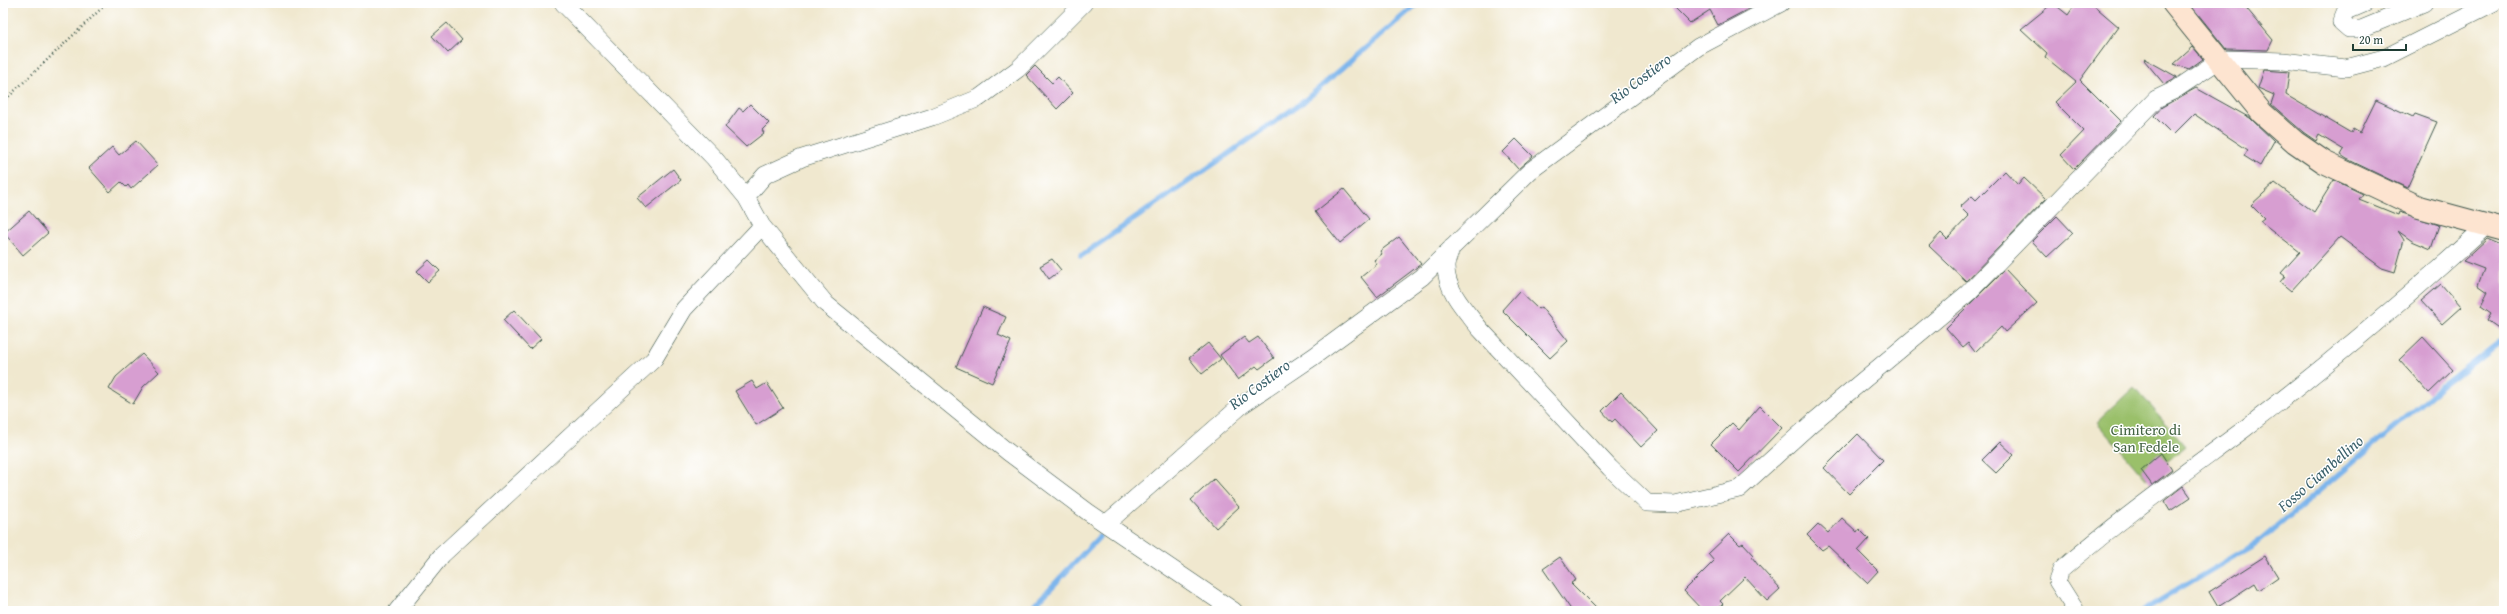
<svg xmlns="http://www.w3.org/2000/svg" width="2507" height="614" viewBox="0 0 2507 614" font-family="'Gentium Book Plus',serif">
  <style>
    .green { fill: #9ac06b; stroke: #5c7e50 }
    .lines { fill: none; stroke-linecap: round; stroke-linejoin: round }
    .stream { stroke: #7db5ec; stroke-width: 5.5 }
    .building { fill: #d79ed1 }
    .minor-casing { stroke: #3e574b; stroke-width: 18 }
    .secondary-casing { stroke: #3e574b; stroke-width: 24 }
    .path { stroke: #3e574b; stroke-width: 2.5; stroke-dasharray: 1 3; stroke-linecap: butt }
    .minor { stroke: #fff; stroke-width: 17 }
    .secondary { stroke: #fde4d0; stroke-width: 22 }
    .labels { text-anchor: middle; stroke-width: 3; stroke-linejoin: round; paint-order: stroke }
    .park-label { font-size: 15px; fill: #446444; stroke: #fff }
    .water-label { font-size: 16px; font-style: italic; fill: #3b616b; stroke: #fff }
  </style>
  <rect width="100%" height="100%" fill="#fff"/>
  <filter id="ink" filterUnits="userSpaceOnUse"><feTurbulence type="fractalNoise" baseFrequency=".025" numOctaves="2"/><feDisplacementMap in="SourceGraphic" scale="8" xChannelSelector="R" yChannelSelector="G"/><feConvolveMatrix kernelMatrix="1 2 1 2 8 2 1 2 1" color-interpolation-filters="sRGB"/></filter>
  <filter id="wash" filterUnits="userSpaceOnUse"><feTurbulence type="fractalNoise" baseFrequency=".012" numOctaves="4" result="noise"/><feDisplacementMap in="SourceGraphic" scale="16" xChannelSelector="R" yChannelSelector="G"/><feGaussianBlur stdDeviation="0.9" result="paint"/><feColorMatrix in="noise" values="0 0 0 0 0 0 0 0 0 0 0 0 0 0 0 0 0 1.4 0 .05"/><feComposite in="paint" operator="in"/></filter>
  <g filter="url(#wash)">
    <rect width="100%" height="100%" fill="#f0e8cf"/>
    <path class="green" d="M 2134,387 L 2186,446 L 2146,479 L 2097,422 Z"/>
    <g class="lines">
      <path class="stream" d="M 1081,256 L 1303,102 L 1418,3
        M 1029,611 L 1099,537
        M 2142,611 L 2260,541 L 2441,387 L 2504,338"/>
    </g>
    <g id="blocks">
      <path class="building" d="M 1670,3 L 1760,3 L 1718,25 L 1710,10 L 1690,23 Z
        M 2053,3 L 2068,15 L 2076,3 L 2091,3 L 2119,27 L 2080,80 L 2121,121 L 2074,169 L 2061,155 L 2084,131 L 2055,102 L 2076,82 L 2045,57 L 2047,53 L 2021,29 Z
        M 2189,3 L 2242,3 L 2273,40 L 2268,50 L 2226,49 Z
        M 447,23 L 462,40 L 448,53 L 432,36 Z
        M 2193,47 L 2203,59 L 2189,69 L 2174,64 Z
        M 2145,59 L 2177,77 L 2164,84 L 2144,60 Z
        M 1035,66 L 1052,83 L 1058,77 L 1073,93 L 1057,109 L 1026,75 Z
        M 2264,70 L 2289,72 L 2286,95 L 2351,133 L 2353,129 L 2360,133 L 2376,100 L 2413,117 L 2415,114 L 2437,122 L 2407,188 L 2347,159 L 2341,155 L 2344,150 L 2319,135 L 2316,141 L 2303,132 L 2271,104 L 2274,95 L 2258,88 Z
        M 2196,88 L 2250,118 L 2274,141 L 2260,166 L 2244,156 L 2248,150 L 2194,114 L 2173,135 L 2154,116 L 2162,107 Z
        M 750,104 L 769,123 L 762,130 L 764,133 L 746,147 L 725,127 L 739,108 L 743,111 Z
        M 1516,139 L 1533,156 L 1518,169 L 1503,152 Z
        M 136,141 L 158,165 L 131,189 L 128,185 L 126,187 L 121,182 L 110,192 L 89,168 L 112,147 L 119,155 Z
        M 673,169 L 681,180 L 646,208 L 637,198 Z
        M 2005,171 L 2018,185 L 2024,178 L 2046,199 L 1966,281 L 1929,246 L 1941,233 L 1947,239 L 1969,216 L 1960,207 L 1972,196 L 1976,200 Z
        M 2334,180 L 2363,194 L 2359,199 L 2398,215 L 2399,212 L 2439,225 L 2431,249 L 2412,241 L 2398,231 L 2404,240 L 2395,272 L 2382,268 L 2340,237 L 2291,291 L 2280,282 L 2285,276 L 2281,273 L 2300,252 L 2260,221 L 2264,218 L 2251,205 L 2275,183 L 2314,212 Z
        M 1344,189 L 1369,219 L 1340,243 L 1315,212 Z
        M 29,211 L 48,233 L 23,255 L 4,233 Z
        M 2057,216 L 2073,233 L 2047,257 L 2032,241 Z
        M 1399,237 L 1421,264 L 1377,297 L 1361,277 L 1377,264 L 1374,260 L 1382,254 L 1380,251 Z
        M 2487,239 L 2504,246 L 2504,332 L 2487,320 L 2491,313 L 2481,306 L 2488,292 L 2478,285 L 2484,269 L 2463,261 Z
        M 1052,259 L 1061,270 L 1049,279 L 1040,266 Z
        M 429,260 L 440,271 L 428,282 L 417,271 Z
        M 2005,269 L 2037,303 L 2005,332 L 2001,327 L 1975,352 L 1968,343 L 1963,347 L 1946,328 Z
        M 2441,284 L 2461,307 L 2442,324 L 2421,301 Z
        M 1519,291 L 1538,309 L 1541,307 L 1568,341 L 1550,358 L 1502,310 Z
        M 983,307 L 1006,317 L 998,335 L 1011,341 L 992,383 L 956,367 Z
        M 514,310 L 541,339 L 530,349 L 503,320 Z
        M 1244,337 L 1249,343 L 1258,337 L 1274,358 L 1259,369 L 1256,366 L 1238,380 L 1220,355 Z
        M 2423,337 L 2453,370 L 2429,393 L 2399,360 Z
        M 1208,343 L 1221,359 L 1202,374 L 1189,358 Z
        M 142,354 L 159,372 L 143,387 L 133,404 L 109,389 L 116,377 Z
        M 752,381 L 757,389 L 767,383 L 783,408 L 756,425 L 735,391 Z
        M 1621,392 L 1658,431 L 1641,447 L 1615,419 L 1612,422 L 1602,411 Z
        M 1760,406 L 1782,428 L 1739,472 L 1711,444 L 1732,423 L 1739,430 Z
        M 1858,434 L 1883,460 L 1849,494 L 1824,468 Z
        M 2000,442 L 2014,455 L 1996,473 L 1982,460 Z
        M 2161,453 L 2172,470 L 2152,485 L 2141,470 Z
        M 1214,479 L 1239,507 L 1216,528 L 1191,500 Z
        M 2183,486 L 2191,497 L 2170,511 L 2164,501 Z
        M 1842,518 L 1857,532 L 1859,529 L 1869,539 L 1858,551 L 1878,571 L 1867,583 L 1828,546 L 1822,550 L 1807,535 L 1818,524 L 1828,533 Z
        M 1729,534 L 1740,545 L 1743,543 L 1754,555 L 1752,557 L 1758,565 L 1780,589 L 1767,601 L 1745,577 L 1720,601 L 1723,604 L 1716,611 L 1703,611 L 1684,591 L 1714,561 L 1708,554 Z
        M 2265,556 L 2278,577 L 2259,590 L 2255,583 L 2218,607 L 2209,592 Z
        M 1560,557 L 1576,580 L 1571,583 L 1599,611 L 1572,611 L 1543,569 Z"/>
    </g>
  </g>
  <g filter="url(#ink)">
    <use href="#blocks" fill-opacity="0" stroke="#3e574b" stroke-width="1"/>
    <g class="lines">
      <g class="minor-casing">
        <path id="minor" d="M 563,3 L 714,158 L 746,197 L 762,226 L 826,304 L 1008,452 L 1088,512 L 1234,611
          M 2366,3 L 2345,12 L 2341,22 L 2349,29 L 2361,29 L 2424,3
          M 746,197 L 765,175 L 802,158 L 932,117 L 979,98 L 1018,69 L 1084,3
          M 1452,247 C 1450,253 1446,261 1446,267 C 1446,291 1466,311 1480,329 L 1610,468 L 1647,503 L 1675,504 L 1739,489 L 1812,423 L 1968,293 L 2156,99 L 2175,90 L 2218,61 L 2227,59 L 2283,61 L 2346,68 L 2384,58 L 2493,3
          M 1107,523 L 1242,405 L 1313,357 L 1422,277 L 1530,171 L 1698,47 L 1781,3
          M 397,611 L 442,555 L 654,359 L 684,309 L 762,226
          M 2076,611 L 2057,581 L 2061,570 C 2119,520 2181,476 2243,430 C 2327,366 2408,297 2486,226"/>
      </g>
      <g class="secondary-casing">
        <path id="secondary" d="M 2173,3 L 2262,113 L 2295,142 L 2324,162 L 2419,207 L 2504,230"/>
      </g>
      <path class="path" d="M 3,102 L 107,3"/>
      <use href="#minor" class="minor"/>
      <use href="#secondary" class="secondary"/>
    </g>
  </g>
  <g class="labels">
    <g class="park-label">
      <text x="2146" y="435">Cimitero di<tspan x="2146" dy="17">San Fedele</tspan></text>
    </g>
    <g class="water-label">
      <text transform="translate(1640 78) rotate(-37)" y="6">Rio Costiero</text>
      <text transform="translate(1259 384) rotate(-37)" y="6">Rio Costiero</text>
      <text transform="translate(2320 473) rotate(-41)" y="6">Fosso Ciambellino</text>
    </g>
  </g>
  <rect width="2507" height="614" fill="none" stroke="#fff" stroke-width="16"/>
  <path d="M2353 44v6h53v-6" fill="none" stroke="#1f3d34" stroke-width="2"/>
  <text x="2359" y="44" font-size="12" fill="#1f3d34" stroke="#ffffff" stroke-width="3" paint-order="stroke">20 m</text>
</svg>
